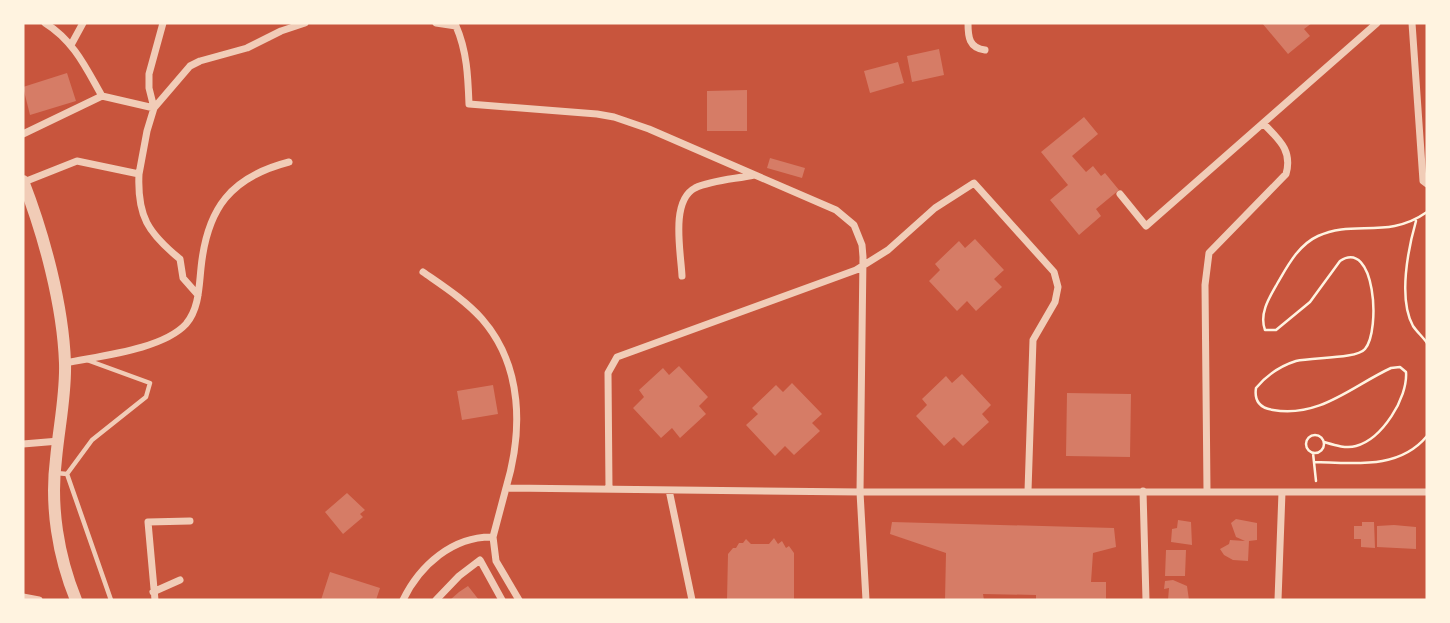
<svg xmlns="http://www.w3.org/2000/svg" width="1450" height="623" viewBox="0 0 1450 623" font-family="'Titillium Web',sans-serif">
  <style>
    .building { fill: #d67c66 }
    .lines { fill: none; stroke-linecap: round; stroke-linejoin: round }
    .path { stroke: #fff3e0; stroke-width: 2.5 }
    .service { stroke: #f1ccb7; stroke-width: 4.5 }
    .minor { stroke: #f1ccb7; stroke-width: 7 }
    .tertiary { stroke: #f1ccb7; stroke-width: 12 }
  </style>
  <rect width="100%" height="100%" fill="#c8553d"/>
  <path class="building" d="M 1262,23 L 1312,23 L 1304,29 L 1310,36 L 1288,54 Z
    M 939,49 L 944,75 L 912,82 L 907,56 Z
    M 898,62 L 904,83 L 870,93 L 864,71 Z
    M 67,73 L 76,101 L 30,115 L 23,87 Z
    M 747,90 L 747,131 L 707,131 L 707,91 Z
    M 1084,117 L 1098,134 L 1072,156 L 1086,172 L 1093,166 L 1101,176 L 1105,173 L 1119,190 L 1096,209 L 1101,216 L 1079,235 L 1050,200 L 1068,185 L 1041,152 Z
    M 770,158 L 805,168 L 802,178 L 767,168 Z
    M 975,239 L 1004,270 L 994,279 L 1002,287 L 976,311 L 967,301 L 957,311 L 929,281 L 940,270 L 935,264 L 959,241 L 965,248 Z
    M 679,366 L 708,397 L 699,406 L 706,414 L 680,438 L 672,428 L 661,438 L 633,408 L 644,397 L 639,390 L 663,368 L 669,375 Z
    M 962,374 L 991,405 L 982,414 L 989,422 L 963,446 L 954,437 L 944,446 L 916,416 L 927,405 L 922,399 L 946,376 L 952,383 Z
    M 792,383 L 822,414 L 812,423 L 820,431 L 794,455 L 785,446 L 775,456 L 746,425 L 758,414 L 752,408 L 776,385 L 783,392 Z
    M 493,385 L 498,414 L 462,420 L 457,391 Z
    M 1067,393 L 1131,394 L 1130,457 L 1066,456 Z
    M 347,493 L 365,510 L 360,514 L 363,517 L 343,534 L 325,512 Z
    M 1236,519 L 1257,523 L 1257,540 L 1249,541 L 1248,561 L 1233,560 L 1224,555 L 1220,549 L 1229,544 L 1230,540 L 1245,541 L 1236,537 L 1231,523 Z
    M 1178,520 L 1191,522 L 1192,545 L 1171,542 L 1172,529 L 1177,528 Z
    M 892,522 L 1114,528 L 1116,547 L 1093,553 L 1091,582 L 1106,582 L 1106,600 L 1036,600 L 1036,595 L 983,594 L 984,600 L 945,600 L 946,553 L 890,534 Z
    M 1362,522 L 1374,522 L 1375,548 L 1361,547 L 1361,539 L 1354,539 L 1354,526 L 1362,526 Z
    M 1394,525 L 1416,527 L 1416,549 L 1377,547 L 1377,526 Z
    M 774,538 L 778,544 L 782,541 L 786,548 L 789,546 L 794,553 L 794,600 L 727,600 L 728,554 L 733,548 L 736,548 L 739,543 L 743,543 L 746,539 L 751,544 L 769,544 Z
    M 1166,550 L 1186,550 L 1185,576 L 1165,576 Z
    M 330,572 L 380,588 L 376,600 L 321,600 Z
    M 1173,580 L 1187,586 L 1189,600 L 1168,600 L 1169,588 L 1164,589 L 1165,581 Z
    M 468,586 L 479,600 L 450,600 L 459,592 Z"/>
  <g class="lines">
    <path class="path" d="M 1416,221 C 1408,249 1398,299 1413,326 C 1417,332 1423,337 1427,343
      M1306 444a9 9 0 1 1 18 0a9 9 0 1 1-18 0Z
      M 1324,442 C 1334,445 1346,449 1356,446 C 1382,439 1408,398 1406,372 L 1400,367 L 1391,368 C 1352,386 1320,418 1273,410 C 1260,408 1254,401 1256,388 C 1267,375 1280,366 1296,361 C 1312,357 1357,359 1365,349 C 1381,330 1375,238 1340,261 L 1310,302 L 1276,330 L 1265,330 C 1259,314 1269,298 1277,284 C 1287,267 1298,245 1318,236 C 1354,219 1387,240 1427,212
      M 1313,453 L 1316,481
      M 1314,462 C 1354,463 1399,470 1427,436"/>
    <path class="service" d="M 56,473 L 67,474 L 111,600
      M 67,474 L 92,440 L 146,397 L 150,383 L 87,360"/>
    <path class="minor" d="M 45,23 C 74,41 86,68 102,96
      M 436,23 L 456,26 C 467,51 468,77 469,104 L 597,114 L 614,117 L 649,129 L 836,210 L 854,225 L 862,245 L 863,257 L 860,492 L 866,600
      M 968,23 C 968,37 969,48 985,50
      M 1412,23 L 1423,181 L 1427,184
      M 71,45 L 83,23
      M 23,134 L 102,96 L 154,108 L 190,66 L 200,61 L 247,48 L 281,31 L 305,23
      M 139,174 C 137,216 148,233 180,259 L 183,278 L 198,295
      M 24,182 L 77,161 L 139,174 L 147,131 L 154,108 L 149,88 L 149,74 L 163,23
      M 1120,194 L 1146,226 L 1377,23
      M 423,272 C 443,286 465,300 482,319 C 523,366 523,431 506,488
      M 682,276 C 681,253 670,201 695,188 C 712,180 736,179 754,175
      M 65,363 C 98,356 162,350 186,324 C 199,309 199,287 201,268 C 207,208 231,177 289,162
      M 23,444 L 59,441
      M 609,489 L 608,373 L 617,357 L 856,270 L 888,250 L 935,208 L 974,183 L 1054,272 L 1058,287 L 1055,302 L 1033,340 L 1028,491
      M 669,490 L 692,600
      M 1143,491 L 1146,600
      M 1207,491 L 1205,285 L 1209,253 L 1286,174 C 1293,150 1278,139 1263,123
      M 493,537 L 496,561 L 519,600
      M 153,592 L 180,580
      M 23,597 L 39,600
      M 155,600 L 148,522 L 190,521
      M 403,600 C 420,565 453,536 493,537 L 506,488 L 860,492 L 1427,492
      M 436,600 L 459,576 L 480,560 L 502,600
      M 1278,600 L 1282,492"/>
    <path class="tertiary" d="M 23,181 C 44,235 63,305 65,363 C 66,395 59,426 56,459 C 50,506 58,556 76,600"/>
  </g>
  <rect width="1450" height="623" fill="none" stroke="#fff3e0" stroke-width="49"/>
</svg>
